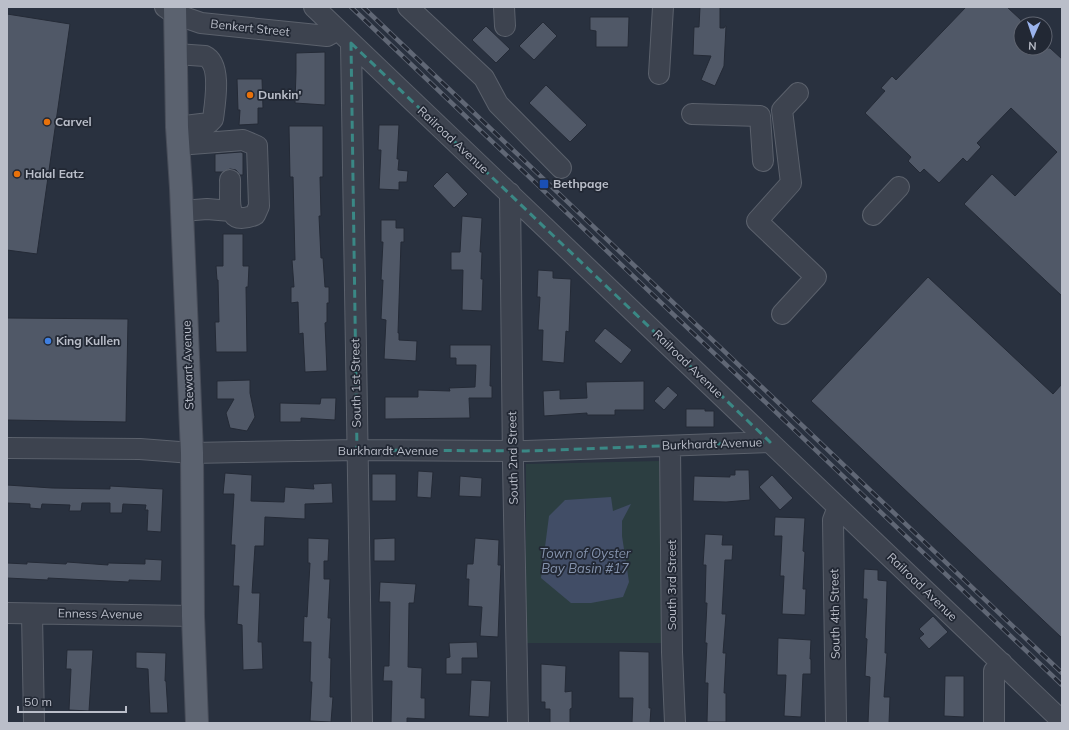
<svg xmlns="http://www.w3.org/2000/svg" width="1069" height="730" viewBox="0 0 1069 730" font-family="Mulish,sans-serif">
  <style>
    .green { fill: #2c3e41 }
    .water { fill: #414d66 }
    .building { fill: #505867; stroke: #242a36 }
    .lines { fill: none; stroke-linecap: round; stroke-linejoin: round }
    .minor-casing { stroke: #5b616c; stroke-width: 22 }
    .major-casing { stroke: #474c58; stroke-width: 24 }
    .minor { stroke: #3d434f; stroke-width: 20 }
    .major { stroke: #5b626f; stroke-width: 22 }
    .rail-casing { stroke: #606775; stroke-width: 4.5 }
    .rail { stroke: #222834; stroke-width: 3; stroke-dasharray: 9; stroke-linecap: butt }
    .marked { fill: none; stroke: #3a8885; stroke-width: 3; stroke-dasharray: 8 5; stroke-linejoin: round }
    .food-dot { fill: #e8710a; stroke: #222834; stroke-width: 1.5 }
    .transit-dot { fill: #1a4fb4; stroke: #222834; stroke-width: 1.5 }
    .shop-dot { fill: #3f7fe0; stroke: #222834; stroke-width: 1.5 }
    .labels { text-anchor: middle; stroke-width: 3.5; stroke-linejoin: round; paint-order: stroke }
    .street-label { font-size: 12px; fill: #babec9; stroke: #222834 }
    .poi-label { font-size: 12px; font-weight: bold; fill: #babec9; stroke: #222834; text-anchor: start }
    .water-label { font-size: 13px; font-style: italic; fill: #8593ad; stroke: #222834 }
  </style>
  <rect width="100%" height="100%" fill="#29313f"/>
  <path class="green" d="M 659,461 L 666,643 L 526,643 L 526,464 Z"/>
  <path class="water" d="M 611,497 L 613,511 L 631,504 L 622,521 L 622,536 L 629,582 L 623,597 L 591,603 L 571,603 L 541,578 L 549,516 L 565,500 Z"/>
  <path class="building" d="M 700,7 L 720,7 L 720,28 L 724,28 L 725,26 L 726,26 L 724,66 L 715,86 L 701,80 L 711,56 L 693,55 L 694,27 L 699,27 Z
    M 966,7 L 1007,7 L 1021,20 L 1021,48 L 1050,48 L 1062,59 L 1062,296 L 964,204 L 992,174 L 1015,196 L 1057,152 L 1011,108 L 977,143 L 981,147 L 967,162 L 963,158 L 939,183 L 924,169 L 920,173 L 908,161 L 911,157 L 865,113 L 885,91 L 881,88 L 892,76 L 896,80 Z
    M 7,14 L 70,24 L 37,254 L 7,250 Z
    M 590,17 L 629,17 L 628,47 L 596,47 L 596,31 L 590,30 Z
    M 543,22 L 557,36 L 534,60 L 519,46 Z
    M 486,26 L 510,49 L 496,63 L 472,40 Z
    M 325,52 L 325,105 L 295,103 L 296,72 L 296,53 Z
    M 237,79 L 262,79 L 263,108 L 258,108 L 258,124 L 239,125 L 240,110 L 238,110 Z
    M 546,85 L 587,125 L 570,142 L 529,103 Z
    M 379,125 L 399,125 L 397,159 L 399,159 L 398,170 L 408,171 L 407,182 L 399,182 L 399,190 L 379,189 L 381,150 L 378,150 Z
    M 289,126 L 323,126 L 323,177 L 320,177 L 321,216 L 319,216 L 321,258 L 323,258 L 325,287 L 329,287 L 329,303 L 327,303 L 327,322 L 325,323 L 327,371 L 305,372 L 303,333 L 299,334 L 298,302 L 291,303 L 291,287 L 294,287 L 292,260 L 295,260 L 293,177 L 290,177 Z
    M 241,152 L 243,153 L 243,175 L 240,175 L 236,170 L 230,169 L 223,172 L 215,172 L 215,154 Z
    M 447,172 L 468,194 L 454,208 L 433,186 Z
    M 462,216 L 482,218 L 480,252 L 482,252 L 481,279 L 483,279 L 482,311 L 462,310 L 463,270 L 451,270 L 451,252 L 460,252 Z
    M 381,220 L 396,220 L 396,228 L 404,228 L 404,242 L 401,242 L 398,333 L 399,333 L 399,340 L 417,341 L 416,361 L 384,359 L 386,320 L 381,319 L 383,280 L 381,280 L 383,242 L 381,242 Z
    M 223,234 L 243,234 L 243,266 L 249,266 L 248,287 L 246,287 L 247,352 L 216,352 L 215,322 L 219,322 L 218,280 L 217,280 L 216,266 L 223,266 Z
    M 538,270 L 553,271 L 553,278 L 571,279 L 569,332 L 566,331 L 564,363 L 542,361 L 543,330 L 538,330 L 540,297 L 537,297 Z
    M 928,277 L 1053,394 L 1062,384 L 1062,638 L 811,401 Z
    M 7,318 L 128,319 L 126,422 L 7,420 Z
    M 605,328 L 632,350 L 621,364 L 594,341 Z
    M 450,345 L 491,345 L 490,386 L 492,386 L 492,398 L 469,398 L 470,418 L 385,419 L 385,397 L 418,397 L 418,390 L 450,391 L 449,388 L 475,387 L 476,365 L 456,365 L 456,358 L 450,358 Z
    M 250,380 L 250,393 L 255,417 L 247,431 L 230,428 L 226,413 L 234,399 L 217,399 L 217,381 Z
    M 644,381 L 644,410 L 615,410 L 615,415 L 587,415 L 587,413 L 544,416 L 543,391 L 560,390 L 560,399 L 587,398 L 586,382 Z
    M 668,386 L 678,395 L 664,410 L 654,401 Z
    M 321,398 L 336,398 L 335,420 L 301,418 L 301,422 L 280,422 L 280,403 L 320,404 Z
    M 686,409 L 705,409 L 705,411 L 714,411 L 714,427 L 686,427 Z
    M 735,470 L 749,470 L 750,500 L 726,502 L 693,501 L 694,476 L 730,477 L 730,475 L 735,475 Z
    M 418,471 L 433,472 L 431,498 L 417,497 Z
    M 225,473 L 252,475 L 251,501 L 284,502 L 285,487 L 314,489 L 313,484 L 332,483 L 333,503 L 305,504 L 305,519 L 265,517 L 264,546 L 255,546 L 252,593 L 260,593 L 258,642 L 262,642 L 263,669 L 243,670 L 242,625 L 237,624 L 239,586 L 233,586 L 235,545 L 231,545 L 234,494 L 223,494 Z
    M 372,474 L 396,474 L 396,501 L 372,501 Z
    M 772,475 L 793,498 L 780,510 L 759,487 Z
    M 460,476 L 482,478 L 481,497 L 459,496 Z
    M 7,485 L 52,488 L 110,489 L 110,486 L 163,489 L 161,532 L 147,531 L 148,510 L 145,510 L 146,505 L 123,504 L 122,513 L 110,513 L 110,503 L 82,503 L 81,511 L 69,511 L 70,505 L 42,504 L 41,509 L 30,508 L 30,504 L 7,503 Z
    M 775,517 L 805,518 L 803,551 L 805,552 L 803,589 L 806,589 L 805,615 L 782,614 L 784,576 L 780,576 L 782,536 L 774,536 Z
    M 705,534 L 723,535 L 722,545 L 733,545 L 732,560 L 725,560 L 722,614 L 726,614 L 723,653 L 726,653 L 724,693 L 726,693 L 726,722 L 707,722 L 708,683 L 705,683 L 707,643 L 705,643 L 707,603 L 705,603 L 706,565 L 703,565 Z
    M 308,538 L 329,539 L 328,561 L 324,561 L 324,579 L 330,579 L 328,618 L 331,618 L 329,658 L 331,658 L 330,697 L 333,697 L 331,722 L 310,721 L 312,682 L 310,682 L 311,642 L 303,642 L 304,616 L 307,617 L 310,563 L 308,563 Z
    M 395,538 L 395,561 L 374,561 L 374,539 Z
    M 475,538 L 499,540 L 498,565 L 501,565 L 498,637 L 480,636 L 482,607 L 468,606 L 469,579 L 466,579 L 467,564 L 473,564 Z
    M 145,559 L 162,560 L 161,581 L 129,580 L 129,582 L 48,578 L 48,580 L 7,578 L 7,563 L 27,564 L 27,562 L 66,564 L 67,562 L 108,565 L 108,563 L 145,564 Z
    M 864,569 L 878,570 L 878,580 L 887,581 L 885,653 L 887,653 L 884,697 L 890,697 L 889,723 L 868,723 L 870,677 L 865,676 L 867,639 L 865,638 L 867,599 L 863,599 Z
    M 380,582 L 416,584 L 414,603 L 409,603 L 408,667 L 422,668 L 421,698 L 425,698 L 425,719 L 407,718 L 407,723 L 391,723 L 392,681 L 383,681 L 384,666 L 389,666 L 390,602 L 379,602 Z
    M 933,616 L 948,632 L 929,649 L 919,638 L 924,634 L 919,629 Z
    M 778,638 L 811,640 L 810,659 L 811,659 L 811,674 L 803,674 L 801,717 L 784,716 L 786,675 L 777,675 Z
    M 477,642 L 478,658 L 462,658 L 462,674 L 446,674 L 446,658 L 450,657 L 449,643 Z
    M 67,650 L 93,650 L 89,711 L 69,710 L 71,669 L 66,669 Z
    M 619,651 L 649,652 L 649,708 L 651,708 L 650,723 L 632,723 L 633,698 L 619,698 Z
    M 136,652 L 166,653 L 165,681 L 166,681 L 168,713 L 150,713 L 148,669 L 136,668 Z
    M 541,664 L 566,666 L 565,692 L 572,691 L 572,708 L 570,709 L 570,723 L 550,723 L 550,709 L 545,709 L 545,702 L 541,702 Z
    M 945,676 L 964,676 L 964,717 L 944,716 Z
    M 471,680 L 491,681 L 489,717 L 469,716 Z"/>
  <g class="lines">
    <g class="minor-casing">
      <path id="minor" d="M 165,7 L 175,14 L 201,23 L 327,36 L 338,30
        M 314,7 L 1062,721
        M 408,7 L 484,78 L 498,104 L 561,168
        M 504,7 L 505,26
        M 351,43 L 362,723
        M 176,54 L 205,56 C 222,64 215,103 213,119 L 209,123 L 177,127
        M 659,74 L 663,7
        M 692,114 L 760,116 L 763,161
        M 178,145 L 243,140 L 257,146 L 259,206 L 255,215 C 224,227 231,201 230,180
        M 510,193 L 513,463 L 518,723
        M 182,211 L 207,209 L 231,211
        M 873,215 L 899,187
        M 782,314 L 816,277 L 757,221 L 791,183 L 782,110 L 798,93
        M 670,446 L 672,652 L 675,723
        M 7,448 L 140,449 L 192,453 L 357,450 L 526,451 L 770,442
        M 7,613 L 193,616
        M 32,614 L 34,723
        M 836,723 L 833,520 L 838,507
        M 994,723 L 994,671 L 1002,663"/>
    </g>
    <g class="major-casing">
      <path id="major" d="M 175,7 L 177,127 L 181,188 L 192,453 L 193,616 L 197,723"/>
    </g>
    <use href="#minor" class="minor"/>
    <use href="#major" class="major"/>
    <g class="rail-casing">
      <path id="rail" d="M 351,7 L 1062,685
        M 363,7 L 1062,673"/>
    </g>
    <use href="#rail" class="rail"/>
  </g>
  <path class="marked" d="M 351,43 L 770,442 L 526,451 L 357,450 Z"/>
  <g class="food-dot">
    <circle cx="250" cy="95" r="4"/>
    <circle cx="47" cy="122" r="4"/>
    <circle cx="17" cy="174" r="4"/>
  </g>
  <rect class="transit-dot" x="539" y="179" width="10" height="10" rx="2"/>
  <circle class="shop-dot" cx="48" cy="341" r="4"/>
  <g class="labels">
    <g class="street-label">
      <text transform="translate(250 28) rotate(6)" y="4">Benkert Street</text>
      <text transform="translate(453 140) rotate(43)" y="4">Railroad Avenue</text>
      <text transform="translate(688 364) rotate(44)" y="4">Railroad Avenue</text>
      <text transform="translate(188 365) rotate(-92)" y="4">Stewart Avenue</text>
      <text transform="translate(356 383) rotate(-91)" y="4">South 1st Street</text>
      <text transform="translate(712 444) rotate(-2)" y="4">Burkhardt Avenue</text>
      <text x="388" y="455">Burkhardt Avenue</text>
      <text transform="translate(513 458) rotate(-91)" y="4">South 2nd Street</text>
      <text transform="translate(672 585) rotate(-90)" y="4">South 3rd Street</text>
      <text transform="translate(922 587) rotate(44)" y="4">Railroad Avenue</text>
      <text transform="translate(100 614) rotate(1)" y="4">Enness Avenue</text>
      <text transform="translate(835 614) rotate(-91)" y="4">South 4th Street</text>
    </g>
    <g class="poi-label">
      <text x="258" y="99">Dunkin'</text>
      <text x="55" y="126">Carvel</text>
      <text x="25" y="178">Halal Eatz</text>
      <text x="553" y="188">Bethpage</text>
      <text x="56" y="345">King Kullen</text>
    </g>
    <g class="water-label">
      <text x="585" y="558">Town of Oyster<tspan x="585" dy="15">Bay Basin #17</tspan></text>
    </g>
  </g>
  <rect width="1069" height="730" fill="none" stroke="#babec9" stroke-width="16"/>
  <g transform="translate(1033 36) rotate(183)"><circle r="19" fill="#222834" stroke="#5f6470"/>
  <path d="M0-3L7 15L0 10L-7 15Z" fill="#9bb4ed"/>
  <text y="-6" font-size="11" font-weight="bold" text-anchor="middle" fill="#babec9">N</text>
  </g>
  <path d="M18 706v6h108v-6" fill="none" stroke="#babec9" stroke-width="2"/>
  <text x="24" y="706" font-size="12" fill="#babec9" stroke="#222834" stroke-width="3" paint-order="stroke">50 m</text>
</svg>
